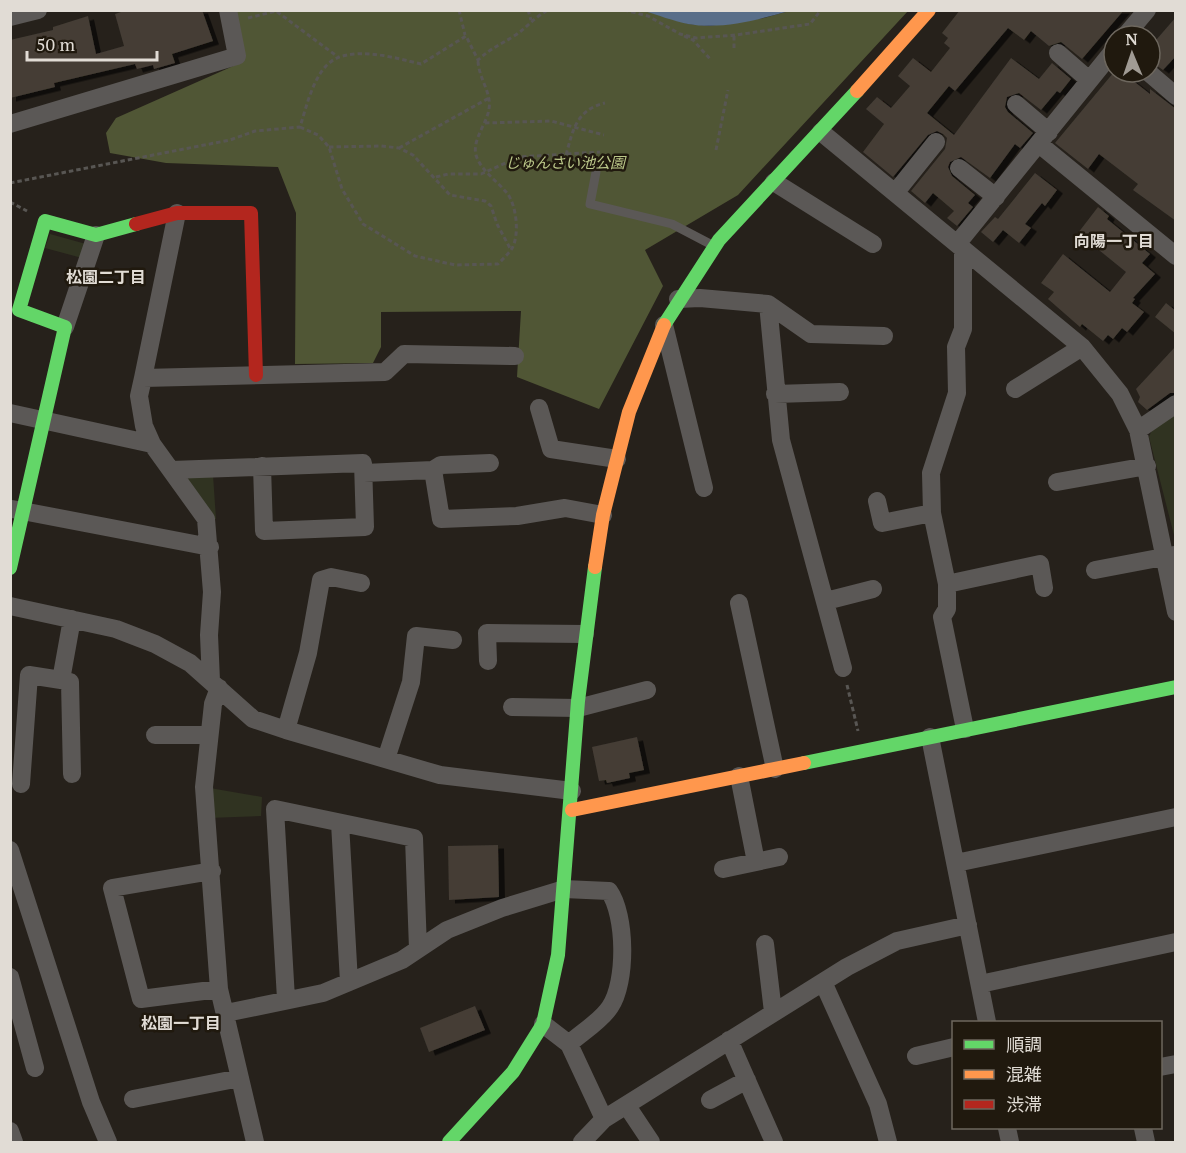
<svg xmlns="http://www.w3.org/2000/svg" width="1186" height="1153" viewBox="0 0 1186 1153" font-family="'PT Serif','Noto Sans JP',serif">
  <style>
    .green { fill: #303321 }
    .forest { fill: #505635 }
    .water { fill: #596e89 }
    .building { fill: #443d35; filter: url(#shadow) }
    .lines { fill: none; stroke-linecap: round; stroke-linejoin: round }
    .path { stroke: #585653; stroke-width: 3; stroke-dasharray: 4.5 3; stroke-linecap: butt }
    .lane { stroke: #5b5856; stroke-width: 9 }
    .street { stroke: #5b5856; stroke-width: 18 }
    .fast { stroke: #63d668; stroke-width: 14 }
    .slow { stroke: #ff974d; stroke-width: 14 }
    .jam { stroke: #b3261e; stroke-width: 14 }
    .labels { text-anchor: middle; stroke-width: 5; stroke-linejoin: round; paint-order: stroke }
    .park-label { font-size: 15px; font-style: italic; fill: #bbc889; stroke: #20190e }
    .neighbourhood-label { font-size: 16px; font-weight: bold; fill: #e1dcd5; stroke: #20190e }
  </style>
  <defs>
    <filter id="shadow"><feDropShadow dx="6" dy="3.5" stdDeviation="0" flood-color="#0009"/></filter>
  </defs>
  <rect width="100%" height="100%" fill="#26211b"/>
  <path class="green" d="M 50,234 L 86,244 L 82,258 L 45,248 Z
    M 1175,413 L 1175,539 L 1149,437 L 1152,430 Z
    M 213,475 L 216,519 L 211,519 L 185,484 L 189,476 Z
    M 204,787 L 262,797 L 261,816 L 208,818 Z"/>
  <path class="forest" d="M 643,10 L 689,24 L 709,26 L 764,18 L 789,11 L 908,11 L 738,195 L 645,250 L 663,286 L 599,409 L 517,377 L 521,311 L 381,312 L 381,347 L 373,363 L 295,364 L 296,213 L 278,167 L 166,163 L 110,153 L 106,133 L 116,118 L 240,63 L 236,11 Z"/>
  <path class="water" d="M 644,11 L 789,11 C 757,20 722,30 688,24 C 673,21 658,15 644,11 Z"/>
  <path class="building" d="M 127,10 L 202,10 L 213,41 L 172,54 L 175,63 L 154,69 L 153,65 L 137,69 L 135,64 L 54,83 L 55,87 L 10,98 L 10,40 L 53,30 L 53,27 L 88,16 L 96,54 L 124,46 L 115,14 Z
    M 960,10 L 1124,10 L 1082,59 L 1061,42 L 1049,46 L 1031,31 L 1024,40 L 1008,28 L 955,91 L 949,86 L 927,113 L 954,135 L 1011,58 L 1039,79 L 1052,63 L 1071,79 L 1060,93 L 1057,91 L 1041,110 L 1019,93 L 1007,97 L 1005,107 L 1008,112 L 1033,133 L 1020,148 L 1015,144 L 990,178 L 961,157 L 950,162 L 948,167 L 952,176 L 975,195 L 968,203 L 973,207 L 957,226 L 947,218 L 954,211 L 933,193 L 925,203 L 911,191 L 945,149 L 947,138 L 943,134 L 937,131 L 928,135 L 893,177 L 863,152 L 884,124 L 866,109 L 877,97 L 891,108 L 910,86 L 898,76 L 913,58 L 931,72 L 950,48 L 944,43 L 948,38 L 942,33 Z
    M 1176,17 L 1176,56 L 1163,70 L 1150,61 L 1150,47 Z
    M 1114,72 L 1122,72 L 1150,94 L 1150,89 L 1176,109 L 1176,221 L 1133,190 L 1138,184 L 1099,154 L 1088,169 L 1055,143 Z
    M 1035,173 L 1057,190 L 1045,206 L 1042,203 L 1025,224 L 1031,228 L 1019,243 L 1003,230 L 993,242 L 981,232 L 995,217 L 998,219 Z
    M 1098,207 L 1109,216 L 1107,219 L 1150,254 L 1142,263 L 1155,274 L 1133,298 L 1135,299 L 1132,303 L 1144,312 L 1127,332 L 1122,328 L 1113,339 L 1108,335 L 1103,341 L 1082,324 L 1080,327 L 1048,299 L 1054,292 L 1041,283 L 1063,254 L 1110,292 L 1126,272 L 1078,233 Z
    M 1166,303 L 1176,311 L 1176,334 L 1155,317 Z
    M 1176,346 L 1176,393 L 1170,393 L 1147,410 L 1138,402 L 1140,397 L 1136,389 Z
    M 637,737 L 644,770 L 629,773 L 630,778 L 607,783 L 606,780 L 599,781 L 592,747 Z
    M 498,845 L 499,897 L 449,900 L 448,846 Z
    M 475,1006 L 485,1030 L 429,1052 L 420,1028 Z"/>
  <g class="lines">
    <path class="path" d="M 459,10 L 465,35
      M 528,10 L 531,20
      M 624,10 L 648,16 L 680,34 L 696,38 L 736,35 L 810,24 L 821,10
      M 248,18 L 276,11 L 338,57
      M 684,36 L 693,40 L 711,60
      M 734,36 L 734,51
      M 485,123 L 551,121 L 604,135
      M 300,127 L 318,135 L 329,147 L 342,189 L 363,224 L 415,256 L 455,265 L 498,264 C 502,260 507,255 511,250 C 520,237 517,206 507,193 C 498,182 483,172 477,158 C 470,142 487,124 489,109 C 492,93 478,77 478,60
      M 329,147 L 381,146 L 399,148 L 413,155 L 450,195 L 485,201 L 491,206 L 497,224 L 511,250
      M 399,148 L 489,98
      M 716,150 L 728,90
      M 566,155 C 573,130 576,110 605,103
      M 436,177 L 448,174 L 481,174 L 519,157 L 600,152
      M 10,183 L 230,140 L 255,131 L 300,127 C 306,108 312,81 326,66 C 347,43 395,58 421,64 L 466,36 L 478,60 C 491,48 500,45 514,36 C 527,28 532,19 548,10
      M 10,202 L 27,211
      M 847,685 L 858,731"/>
    <path class="lane" d="M 596,172 L 590,204 L 672,224 L 714,246"/>
    <path class="street" d="M 10,17 L 38,10
      M 1125,36 L 1147,10
      M 1058,53 L 1089,80
      M 1148,72 L 1176,96
      M 1016,104 L 1049,132
      M 10,124 L 237,56 L 228,10
      M 821,132 L 1082,347 L 1120,394 L 1138,430 L 1176,612
      M 1039,144 L 1176,256
      M 959,168 L 996,197
      M 774,182 L 873,244
      M 895,193 L 936,142
      M 177,213 L 143,378 L 385,372 L 404,354 L 515,356
      M 957,244 L 1114,50
      M 963,248 L 963,329 L 956,347 L 957,393 L 931,473 L 932,513 L 947,584 L 947,609 L 942,617 L 965,729
      M 678,299 L 700,298 L 768,304 L 781,440 L 843,668
      M 768,304 L 811,334 L 884,336
      M 664,325 L 704,488
      M 65,327 L 96,235
      M 143,378 L 139,396 L 144,426 L 152,444 L 206,519 L 212,592 L 209,635 L 211,681
      M 1015,389 L 1082,347
      M 775,394 L 840,392
      M 539,408 L 551,449 L 617,459
      M 10,413 L 152,444
      M 1138,430 L 1176,404
      M 171,470 L 363,463 L 365,527 L 264,531 L 262,466
      M 433,470 L 441,465 L 490,463
      M 364,473 L 433,470 L 441,519 L 517,516 L 565,508 L 603,515
      M 1057,482 L 1147,466
      M 877,501 L 882,523 L 932,513
      M 12,509 L 210,547
      M 1095,570 L 1174,555
      M 947,584 L 1040,564 L 1044,588
      M 826,601 L 873,589
      M 739,603 L 775,769
      M 10,606 L 116,629 L 155,644 L 190,663 L 253,719 L 286,730 L 440,775 L 572,791
      M 488,661 L 487,633 L 585,634
      M 219,688 L 213,704 L 204,787 L 219,989 L 255,1142
      M 512,707 L 578,708 L 647,690
      M 286,730 L 308,653 L 321,580 L 331,577 L 361,583
      M 155,735 L 209,735
      M 930,737 L 987,1022
      M 386,759 L 411,682 L 416,636 L 453,640
      M 72,774 L 70,682 L 61,680 L 72,619
      M 739,776 L 756,862
      M 21,784 L 29,675 L 61,680
      M 340,823 L 349,982
      M 10,850 L 91,1102 L 108,1142
      M 956,863 L 1176,817
      M 723,869 L 779,857
      M 212,871 L 112,888 L 141,999 L 219,989
      M 765,944 L 773,1012
      M 10,977 L 35,1068
      M 823,982 L 878,1104 L 888,1142
      M 980,984 L 1176,942
      M 286,999 L 275,809 L 414,838 L 418,949
      M 226,1013 L 323,993 L 402,960 L 447,930 L 502,908 L 564,889 L 609,891 C 626,915 627,982 610,1007 C 601,1021 581,1033 569,1044
      M 543,1024 L 569,1044 L 604,1119
      M 729,1040 L 774,1142
      M 916,1056 L 954,1047
      M 1160,1067 L 1176,1064
      M 133,1099 L 240,1078
      M 710,1100 L 747,1080
      M 627,1106 L 651,1142
      M 1007,1128 L 1010,1142
      M 1143,1128 L 1146,1142
      M 10,1131 L 14,1142
      M 582,1142 L 604,1119 L 847,967 L 897,941 L 968,925"/>
    <path class="fast" d="M 664,325 L 719,240 L 857,91
      M 10,568 L 65,327 L 19,310 L 45,221 L 96,235 L 136,224
      M 804,763 L 1176,687
      M 449,1142 L 513,1072 L 543,1024 L 558,955 L 578,701 L 595,567"/>
    <path class="slow" d="M 857,91 L 929,10
      M 595,567 L 603,515 L 629,412 L 664,325
      M 572,810 L 804,763"/>
    <path class="jam" d="M 136,224 L 177,213 L 251,213 L 256,375"/>
  </g>
  <g class="labels">
    <g class="park-label">
      <text x="565" y="168">じゅんさい池公園</text>
    </g>
    <g class="neighbourhood-label">
      <text x="1114" y="247">向陽一丁目</text>
      <text x="106" y="283">松園二丁目</text>
      <text x="181" y="1029">松園一丁目</text>
    </g>
  </g>
  <rect width="1186" height="1153" fill="none" stroke="#e1dcd5" stroke-width="24"/>
  <rect x="952" y="1021" width="210" height="108" fill="#20190e" stroke="#6d675e" stroke-width="1.5"/>
  <rect x="964" y="1040" width="30" height="9" fill="#63d668" stroke="#6d675e" stroke-width="1.5"/>
  <text x="1006" y="1051" font-size="18" fill="#e1dcd5">順調</text>
  <rect x="964" y="1070" width="30" height="9" fill="#ff974d" stroke="#6d675e" stroke-width="1.5"/>
  <text x="1006" y="1081" font-size="18" fill="#e1dcd5">混雑</text>
  <rect x="964" y="1100" width="30" height="9" fill="#b3261e" stroke="#6d675e" stroke-width="1.5"/>
  <text x="1006" y="1111" font-size="18" fill="#e1dcd5">渋滞</text>
  <g transform="translate(1132 54) rotate(358)"><circle r="28" fill="#20190e" stroke="#6d675e" stroke-width="1.5"/>
  <path d="M0-4.5L10 22L0 15L-10 22Z" fill="#a09b94"/>
  <text y="-9" font-size="16" font-weight="bold" text-anchor="middle" fill="#e1dcd5">N</text>
  </g>
  <path d="M27 51v9h130v-9" fill="none" stroke="#e1dcd5" stroke-width="3"/>
  <text x="36" y="51" font-size="18" fill="#e1dcd5" stroke="#20190e" stroke-width="4.5" paint-order="stroke">50 m</text>
</svg>
